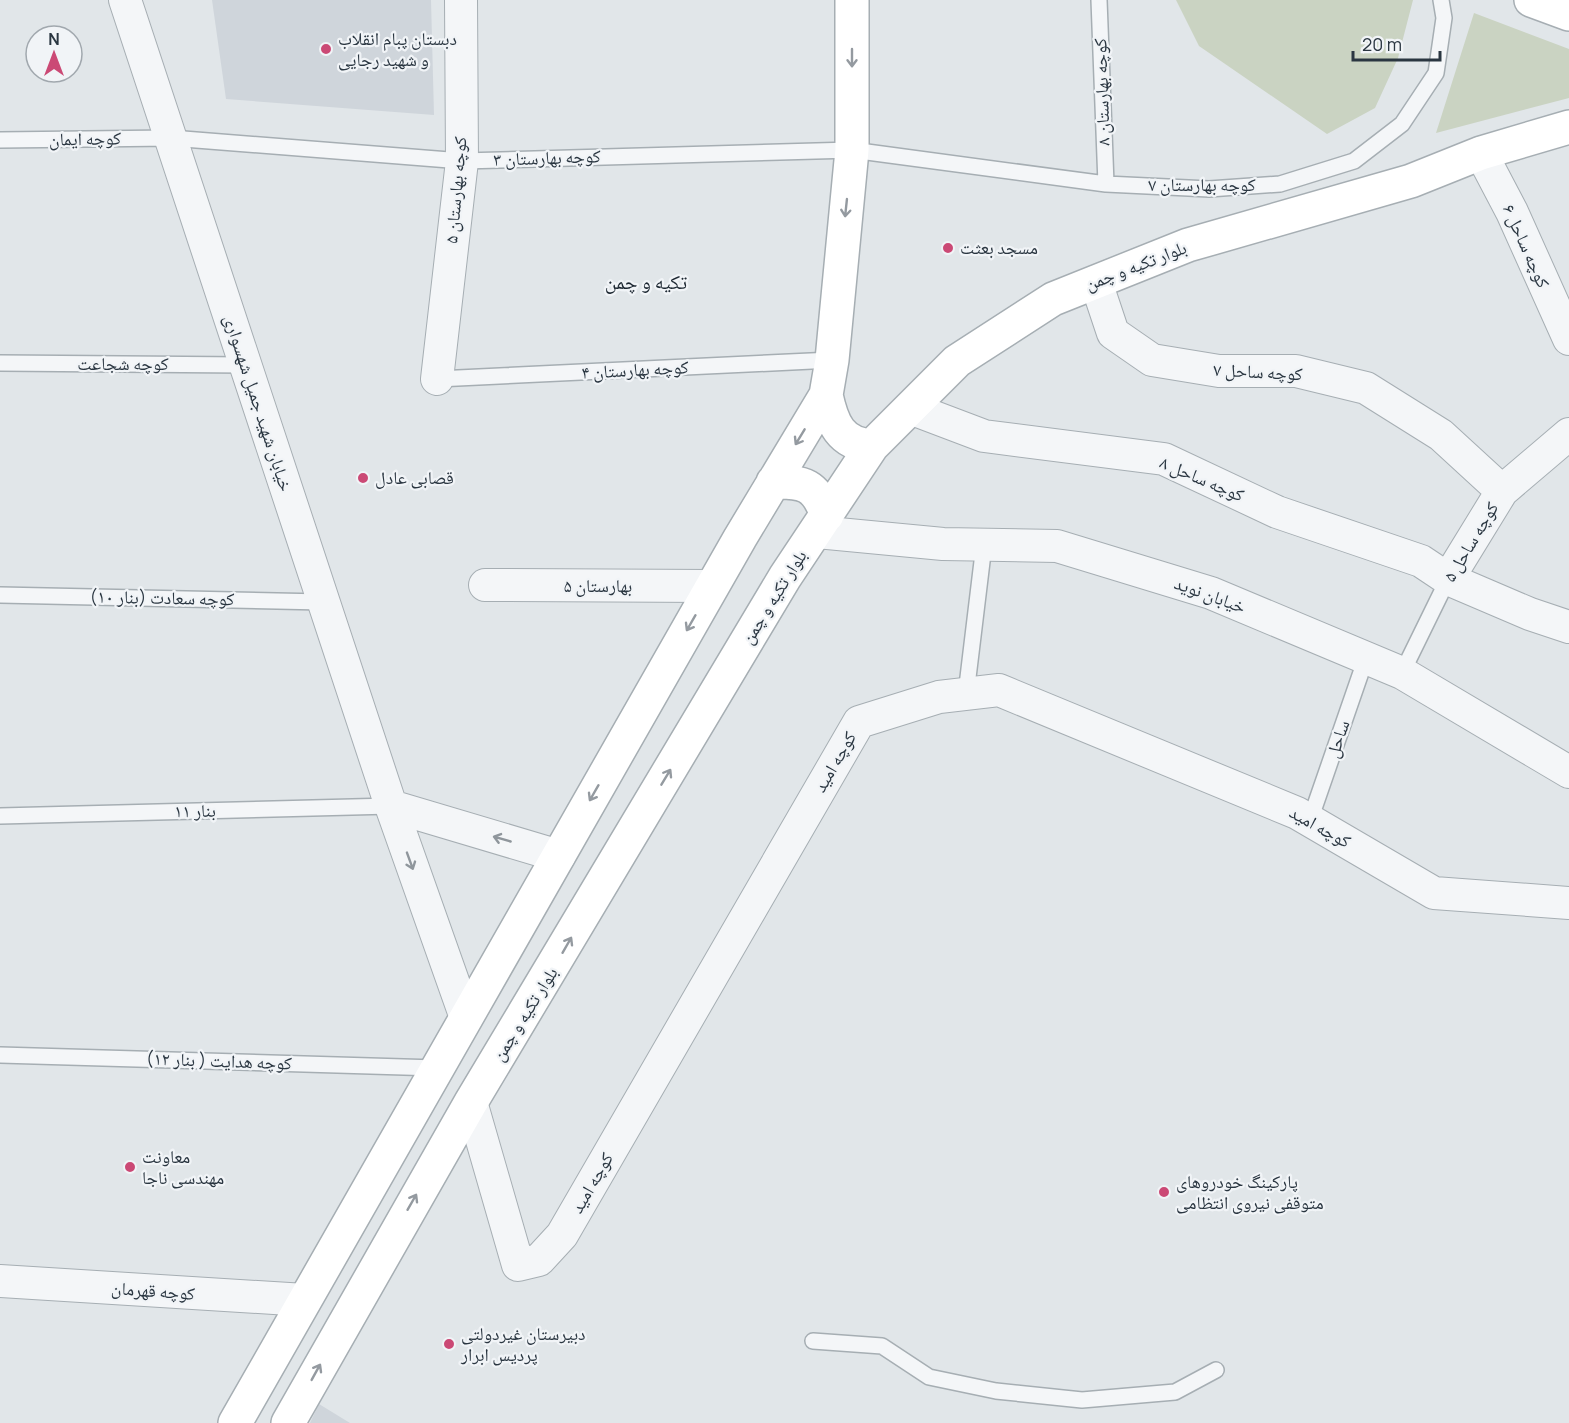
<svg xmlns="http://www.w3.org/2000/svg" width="1569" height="1423" viewBox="0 0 1569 1423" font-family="Manrope,'Noto Naskh Arabic',sans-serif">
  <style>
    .built { fill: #cfd5db }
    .green { fill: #cad3c2 }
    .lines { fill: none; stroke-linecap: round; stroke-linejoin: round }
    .lane-casing { stroke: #a6aeb3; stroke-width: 18 }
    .street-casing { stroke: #a6aeb3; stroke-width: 34 }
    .secondary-casing { stroke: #a6aeb3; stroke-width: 36 }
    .lane { stroke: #f4f6f8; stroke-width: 15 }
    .street { stroke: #f4f6f8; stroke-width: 32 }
    .secondary { stroke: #fff; stroke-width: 33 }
    .oneway { stroke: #949aa0 }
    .oneway2 { stroke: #8f969c }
    .poi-dot { fill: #cb4975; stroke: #f1f4f7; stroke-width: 2 }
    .labels { text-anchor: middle; stroke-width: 4.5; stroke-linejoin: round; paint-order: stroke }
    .poi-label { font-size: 18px; fill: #2a3641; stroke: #f1f4f7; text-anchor: start }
    .street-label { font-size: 18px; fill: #2a3641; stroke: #f1f4f7 }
    .neighbourhood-label { font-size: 20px; fill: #1c2731; stroke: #f1f4f7 }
  </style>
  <rect width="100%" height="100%" fill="#e1e6e9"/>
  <path class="built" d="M 212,0 L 431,0 L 434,115 L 226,99 Z
    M 319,1404 L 350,1423 L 310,1423 Z"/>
  <path class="green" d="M 1176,0 L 1413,0 L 1398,58 L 1375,108 L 1327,134 L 1199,46 Z
    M 1474,13 L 1569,49 L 1569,98 L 1436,133 Z"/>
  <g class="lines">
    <g class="lane-casing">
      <path id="lane" d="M 1099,0 L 1106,184
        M 0,140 L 171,138 L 462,161 L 852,150 L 1106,184 L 1209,189 L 1280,184 L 1354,161 L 1402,124 L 1436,73 L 1444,18 L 1441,0
        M 0,363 L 245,365
        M 437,379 L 832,360
        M 0,595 L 323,602
        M 1402,673 L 1448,579
        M 966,694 L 984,545
        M 0,816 L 391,806
        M 1310,820 L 1366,658
        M 0,1055 L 437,1068
        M 813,1341 L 882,1346 L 929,1377 L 996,1391 L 1082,1400 L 1175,1392 L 1216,1370"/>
    </g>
    <g class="street-casing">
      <path id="street" d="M 125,0 L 391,806 L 466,1018
        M 1481,153 L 1512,212 L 1569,339
        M 1096,282 L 1113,333 L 1152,360 L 1219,371 L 1296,371 L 1366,388 L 1441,435 L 1502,491
        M 437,379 L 462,161 L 461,0
        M 910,408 L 984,436 L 1164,459 L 1277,512 L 1421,561 L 1448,579 L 1530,614 L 1569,627
        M 817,532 L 943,544 L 1057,546 L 1211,593 L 1402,673 L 1569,772
        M 1448,579 L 1502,491 L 1569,434
        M 485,585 L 712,586
        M 391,806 L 559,856
        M 471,1102 L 518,1265 L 539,1260 L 562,1235 L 859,722 L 939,697 L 999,690 L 1297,813 L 1434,893 L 1569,903
        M 0,1281 L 305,1300"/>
    </g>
    <g class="secondary-casing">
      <path id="secondary" d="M 1531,0 L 1569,14
        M 826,395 C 832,423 840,444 872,446
        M 773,482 C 804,481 816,485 827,515
        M 235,1423 L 740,538 L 826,395 L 832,360 L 852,150 L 852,0
        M 288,1423 L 471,1102 L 785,577 L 872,446 L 957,361 L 1053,299 L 1188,245 L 1411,181 L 1481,153 L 1569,127"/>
    </g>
    <use href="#lane" class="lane"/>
    <use href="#street" class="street"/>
    <use href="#secondary" class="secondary"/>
  </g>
  <defs><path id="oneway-shaft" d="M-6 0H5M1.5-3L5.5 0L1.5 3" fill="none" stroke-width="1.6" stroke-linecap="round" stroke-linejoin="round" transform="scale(1.5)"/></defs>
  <g class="oneway">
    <use href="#oneway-shaft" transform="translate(852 58) rotate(90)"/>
    <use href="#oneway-shaft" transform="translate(846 208) rotate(96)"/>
    <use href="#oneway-shaft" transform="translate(800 437) rotate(121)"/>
    <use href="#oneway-shaft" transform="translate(691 623) rotate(120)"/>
    <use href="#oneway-shaft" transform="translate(666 777) rotate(-59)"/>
    <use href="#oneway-shaft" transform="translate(594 793) rotate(120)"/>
    <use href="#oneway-shaft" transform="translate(567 945) rotate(-60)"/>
    <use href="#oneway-shaft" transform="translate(412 1202) rotate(-60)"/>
    <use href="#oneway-shaft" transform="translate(316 1372) rotate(-61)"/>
  </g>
  <g class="oneway2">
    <use href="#oneway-shaft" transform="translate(502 839) rotate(-164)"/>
    <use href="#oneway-shaft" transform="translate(410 861) rotate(70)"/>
  </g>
  <g class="poi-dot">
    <circle cx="326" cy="49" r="6"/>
    <circle cx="948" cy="248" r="6"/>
    <circle cx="363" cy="478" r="6"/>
    <circle cx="130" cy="1167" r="6"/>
    <circle cx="1164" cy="1192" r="6"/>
    <circle cx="449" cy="1344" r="6"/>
  </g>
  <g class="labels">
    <g class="poi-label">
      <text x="338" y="45">دبستان پبام انقلاب<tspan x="338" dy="21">و شهید رجایی</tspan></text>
      <text x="960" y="254">مسجد بعثت</text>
      <text x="375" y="484">قصابی عادل</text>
      <text x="142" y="1163">معاونت<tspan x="142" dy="21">مهندسی ناجا</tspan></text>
      <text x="1176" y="1188">پارکینگ خودروهای<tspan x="1176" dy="21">متوقفی نیروی انتظامی</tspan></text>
      <text x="461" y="1340">دبیرستان غیردولتی<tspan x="461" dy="21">پرديس ابرار</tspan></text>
    </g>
    <g class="street-label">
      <text transform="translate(1102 92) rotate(-92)" y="6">کوچه بهارستان ۸</text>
      <text transform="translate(85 139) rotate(-1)" y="6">کوچه ایمان</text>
      <text transform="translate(547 158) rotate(-2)" y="6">کوچه بهارستان ۳</text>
      <text x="1202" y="191">کوچه بهارستان ۷</text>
      <text transform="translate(456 190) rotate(-85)" y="6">کوچه بهارستان ۵</text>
      <text transform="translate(1526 246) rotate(66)" y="6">کوچه ساحل ۶</text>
      <text transform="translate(1136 266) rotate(-21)" y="6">بلوار تکیه و چمن</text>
      <text x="123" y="370">کوچه شجاعت</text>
      <text transform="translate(635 370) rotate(-3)" y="6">کوچه بهارستان ۴</text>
      <text transform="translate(1258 372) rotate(3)" y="6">کوچه ساحل ۷</text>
      <text transform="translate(258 403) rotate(72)" y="6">خیابان شهید جمیل شهسواری</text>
      <text transform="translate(1202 479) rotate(23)" y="6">کوچه ساحل ۸</text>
      <text transform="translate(1471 542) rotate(-59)" y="6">کوچه ساحل ۵</text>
      <text x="598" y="592">بهارستان ۵</text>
      <text transform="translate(1210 595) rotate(20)" y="6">خیابان نوید</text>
      <text transform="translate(774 597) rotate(-58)" y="6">بلوار تکیه و چمن</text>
      <text transform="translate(162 598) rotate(1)" y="6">کوچه سعادت (بنار ۱۰)</text>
      <text transform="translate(1338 739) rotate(-71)" y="6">ساحل</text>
      <text transform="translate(835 762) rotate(-60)" y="6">کوچه امید</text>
      <text transform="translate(195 811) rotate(-1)" y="6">بنار ۱۱</text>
      <text transform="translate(1320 827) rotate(29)" y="6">کوچه امید</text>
      <text transform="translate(525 1014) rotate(-58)" y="6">بلوار تکیه و چمن</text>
      <text transform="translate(219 1061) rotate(2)" y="6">کوچه هدایت ( بنار ۱۲)</text>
      <text transform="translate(592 1183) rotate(-60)" y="6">کوچه امید</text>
      <text transform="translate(153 1291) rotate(4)" y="6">کوچه قهرمان</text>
    </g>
    <g class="neighbourhood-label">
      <text x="646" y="289">تکیه و چمن</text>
    </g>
  </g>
  <g transform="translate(54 54)"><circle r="28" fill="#f1f4f7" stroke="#a1a8ae" stroke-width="1.5"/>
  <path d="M0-4.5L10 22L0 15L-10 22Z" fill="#cb4975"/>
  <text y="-9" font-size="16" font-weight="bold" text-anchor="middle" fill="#2a3641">N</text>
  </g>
  <path d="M1353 51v9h87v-9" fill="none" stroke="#2a3641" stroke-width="3"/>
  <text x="1362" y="51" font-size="18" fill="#2a3641" stroke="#f1f4f7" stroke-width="4.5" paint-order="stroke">20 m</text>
</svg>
